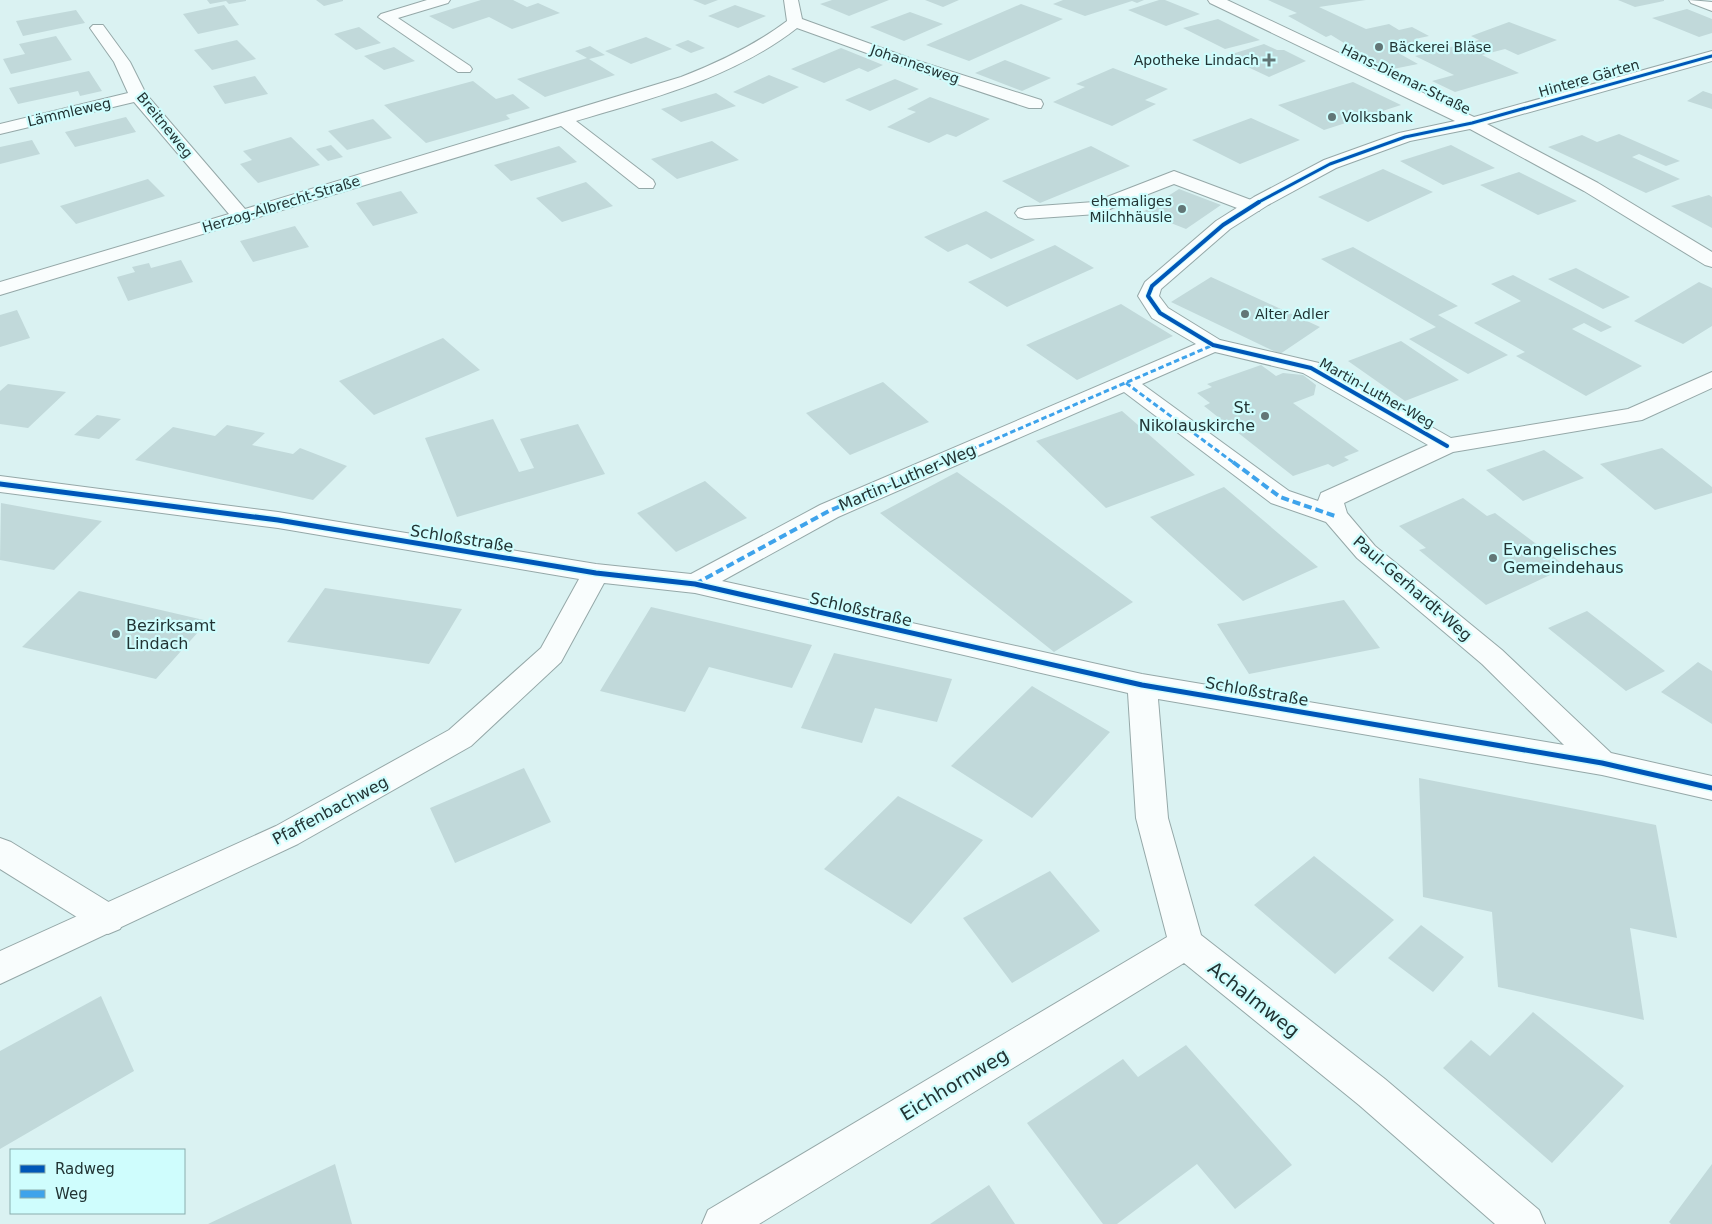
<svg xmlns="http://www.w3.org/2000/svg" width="1712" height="1224" viewBox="0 0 1712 1224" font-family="'DejaVu Sans',sans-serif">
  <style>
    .building { fill: #c1d9da }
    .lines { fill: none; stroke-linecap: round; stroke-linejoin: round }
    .service-casing { stroke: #95a8a8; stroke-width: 2 }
    .minor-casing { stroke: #95a8a8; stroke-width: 2 }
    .service { fill: #f9fdfd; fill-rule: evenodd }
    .minor { fill: #f9fdfd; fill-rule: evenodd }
    .quiet-far1 { stroke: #3ea3eb; stroke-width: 3; stroke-dasharray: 5.5 3; stroke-linecap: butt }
    .quiet { stroke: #3ea3eb; stroke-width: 4; stroke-dasharray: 8 4; stroke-linecap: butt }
    .cycleway-far2-casing { stroke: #cffdfd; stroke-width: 5 }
    .cycleway-far1-casing { stroke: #cffdfd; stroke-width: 6 }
    .cycleway-casing { stroke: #cffdfd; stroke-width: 8 }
    .cycleway-far2 { stroke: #0057b8; stroke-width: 3 }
    .cycleway-far1 { stroke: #0057b8; stroke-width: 4 }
    .cycleway { stroke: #0057b8; stroke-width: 5 }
    .poi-dot { fill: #627676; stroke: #cffdfd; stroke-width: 2 }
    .labels { text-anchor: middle; stroke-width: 4.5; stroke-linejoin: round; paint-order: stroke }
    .far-poi-label { font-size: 14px; fill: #223434; stroke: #cffdfd; text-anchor: start }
    .far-street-label { font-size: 14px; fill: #223434; stroke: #cffdfd }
    .poi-label { font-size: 16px; fill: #223434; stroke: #cffdfd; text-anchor: start }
    .street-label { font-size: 16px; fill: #223434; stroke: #cffdfd }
    .near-street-label { font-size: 19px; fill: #223434; stroke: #cffdfd }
  </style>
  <rect width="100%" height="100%" fill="#daf2f2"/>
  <path class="building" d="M 207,0 L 246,0 L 246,1 L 229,4 L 226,1 L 210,4 Z
    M 316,0 L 343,0 L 343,1 L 324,6 Z
    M 481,0 L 513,0 L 527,7 L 538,3 L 560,13 L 512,29 L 489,17 L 453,29 L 429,16 Z
    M 693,0 L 718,0 L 705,5 Z
    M 832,0 L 889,0 L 849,16 L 820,4 Z
    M 925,0 L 959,0 L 943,7 Z
    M 1063,0 L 1144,0 L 1137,3 L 1132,1 L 1085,16 L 1053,4 Z
    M 1159,0 L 1165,0 L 1200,14 L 1166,26 L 1128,10 Z
    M 1268,0 L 1366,0 L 1319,7 L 1366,29 L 1389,24 L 1399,30 L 1412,27 L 1429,36 L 1415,39 L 1424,44 L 1393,50 L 1418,64 L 1388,70 L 1331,35 L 1326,37 L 1288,16 L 1297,13 Z
    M 1618,0 L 1664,0 L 1664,1 L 1635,7 Z
    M 1021,4 L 1063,19 L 969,61 L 926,45 Z
    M 224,5 L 239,25 L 198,34 L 183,14 Z
    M 735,5 L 766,16 L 738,28 L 708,16 Z
    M 1687,9 L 1712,19 L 1712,33 L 1699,37 L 1652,18 Z
    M 76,10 L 85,23 L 23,36 L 16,21 Z
    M 910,12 L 943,24 L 904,41 L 870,27 Z
    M 1218,19 L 1260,40 L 1225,49 L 1183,28 Z
    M 1509,22 L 1557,40 L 1518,55 L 1505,49 L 1482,55 L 1519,73 L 1455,92 L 1432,81 L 1454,75 L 1415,56 L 1479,40 L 1471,36 Z
    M 359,27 L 381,43 L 356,50 L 334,34 Z
    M 56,36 L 72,60 L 11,74 L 3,59 L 25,54 L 19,44 Z
    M 646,37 L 672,49 L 631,64 L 605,51 Z
    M 237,40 L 256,59 L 212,70 L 194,50 Z
    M 688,40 L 705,48 L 691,53 L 675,45 Z
    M 1264,44 L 1277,50 L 1284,50 L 1306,61 L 1269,77 L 1233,60 L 1239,58 L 1232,54 Z
    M 590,46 L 605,55 L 589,59 L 615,75 L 545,97 L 517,79 L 587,58 L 575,51 Z
    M 394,47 L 415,61 L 384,70 L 364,56 Z
    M 841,48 L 883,65 L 868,72 L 859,68 L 824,83 L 791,69 Z
    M 1005,60 L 1051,78 L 1022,91 L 975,73 Z
    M 1113,68 L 1168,89 L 1145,100 L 1156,104 L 1112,126 L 1053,102 L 1085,87 L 1076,84 Z
    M 89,71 L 102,91 L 80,96 L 78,91 L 18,104 L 9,88 Z
    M 769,75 L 799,87 L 763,104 L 733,92 Z
    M 255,76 L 268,94 L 225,104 L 213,86 Z
    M 895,79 L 919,89 L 870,111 L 845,100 Z
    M 473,81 L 496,99 L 513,94 L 530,108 L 506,115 L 510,119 L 426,143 L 384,105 Z
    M 1353,82 L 1401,105 L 1324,130 L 1278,105 Z
    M 1703,91 L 1712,94 L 1712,109 L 1687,101 Z
    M 716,93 L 736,106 L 681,122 L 661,109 Z
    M 930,97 L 990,119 L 956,137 L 947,134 L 929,143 L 887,127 L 916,112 L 907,109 Z
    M 126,117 L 136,132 L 75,147 L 65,132 Z
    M 1251,118 L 1300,140 L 1240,164 L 1192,140 Z
    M 373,119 L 392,138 L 347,150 L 328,131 Z
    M 1619,134 L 1680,161 L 1666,166 L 1639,154 L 1632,157 L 1680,179 L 1646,193 L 1548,147 L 1582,135 L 1597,142 Z
    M 291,137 L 320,165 L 258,183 L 240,164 L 252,160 L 243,151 Z
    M 32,140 L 40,154 L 0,164 L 0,147 Z
    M 712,141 L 739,160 L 677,179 L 651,159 Z
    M 331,145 L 343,157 L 328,161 L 316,149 Z
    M 1451,145 L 1495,168 L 1443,185 L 1400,161 Z
    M 559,146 L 577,162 L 511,181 L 494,165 Z
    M 1091,146 L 1130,166 L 1040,203 L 1002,181 Z
    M 1383,169 L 1433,192 L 1368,222 L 1318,197 Z
    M 1519,172 L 1577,201 L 1538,215 L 1480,185 Z
    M 148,179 L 165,196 L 76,224 L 60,206 Z
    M 586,182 L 613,206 L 562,222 L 536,198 Z
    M 1179,189 L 1221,205 L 1186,229 L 1143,212 Z
    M 401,191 L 418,213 L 373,226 L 356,203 Z
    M 1709,195 L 1712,197 L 1712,228 L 1671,206 Z
    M 986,211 L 1035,240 L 991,259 L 967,244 L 948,252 L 924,237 Z
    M 295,226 L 309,247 L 253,262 L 240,241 Z
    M 1055,245 L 1094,268 L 1007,307 L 968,282 Z
    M 1353,247 L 1458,306 L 1438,315 L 1508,355 L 1468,374 L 1409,339 L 1436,327 L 1321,259 Z
    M 181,260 L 193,282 L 128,301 L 117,277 L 135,272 L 132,267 L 149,263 L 151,268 Z
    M 1576,268 L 1630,297 L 1603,309 L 1548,279 Z
    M 1513,275 L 1612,327 L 1601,332 L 1584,323 L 1572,329 L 1642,366 L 1586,396 L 1516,356 L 1525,352 L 1474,323 L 1521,301 L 1491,284 Z
    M 1211,277 L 1320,327 L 1280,354 L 1171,302 Z
    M 1699,282 L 1712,288 L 1712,326 L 1683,344 L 1634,321 Z
    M 1121,304 L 1173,336 L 1077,380 L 1026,345 Z
    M 17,310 L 30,338 L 0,347 L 0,315 Z
    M 443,338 L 480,370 L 374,415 L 339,381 Z
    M 1401,341 L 1459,380 L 1405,401 L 1348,361 Z
    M 1261,365 L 1276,376 L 1283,373 L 1303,375 L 1316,385 L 1314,395 L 1293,403 L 1359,451 L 1344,457 L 1349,460 L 1333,467 L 1328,464 L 1293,476 L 1204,406 L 1210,403 L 1197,393 L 1212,387 L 1207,384 Z
    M 883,382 L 929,422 L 850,455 L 806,413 Z
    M 8,384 L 66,392 L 28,428 L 0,424 L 0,391 Z
    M 1122,411 L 1195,475 L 1106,508 L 1036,441 Z
    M 97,415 L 121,419 L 99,439 L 74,435 Z
    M 493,419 L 519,472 L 534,468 L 520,439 L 578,424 L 605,474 L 457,517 L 425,438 Z
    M 227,425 L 265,433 L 252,445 L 293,454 L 300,448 L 347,466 L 313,500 L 135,460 L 173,427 L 215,436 Z
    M 1662,448 L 1712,487 L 1712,493 L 1655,510 L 1600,464 Z
    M 1544,450 L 1584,478 L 1523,501 L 1486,470 Z
    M 957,472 L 1003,505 L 1133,602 L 1054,652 L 880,513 Z
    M 705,481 L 747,518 L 676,552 L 637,513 Z
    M 1224,487 L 1318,567 L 1243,601 L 1150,517 Z
    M 1463,498 L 1487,516 L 1495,513 L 1567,567 L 1486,605 L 1419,550 L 1426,548 L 1399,526 Z
    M 1,503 L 50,512 L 102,521 L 54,570 L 0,560 Z
    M 325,588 L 462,609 L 429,664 L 287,642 Z
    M 79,591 L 208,621 L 156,679 L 22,647 Z
    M 1344,600 L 1380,648 L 1249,674 L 1217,624 Z
    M 651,607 L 720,623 L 812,645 L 792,688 L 709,667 L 685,712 L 600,691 Z
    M 1587,611 L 1665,671 L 1626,691 L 1548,628 Z
    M 834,653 L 952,679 L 937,722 L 875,708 L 862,743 L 801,728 Z
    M 1698,662 L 1712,671 L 1712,724 L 1661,692 Z
    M 1032,686 L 1110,732 L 1032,818 L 951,766 Z
    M 524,768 L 551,822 L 455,863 L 430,808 Z
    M 1419,778 L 1656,825 L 1677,938 L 1630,928 L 1644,1020 L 1498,987 L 1492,912 L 1423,897 Z
    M 898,796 L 983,840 L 911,924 L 824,869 Z
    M 1314,856 L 1394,920 L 1335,974 L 1254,905 Z
    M 1050,871 L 1100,931 L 1012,983 L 963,918 Z
    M 1421,925 L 1464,957 L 1433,992 L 1388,958 Z
    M 101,996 L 134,1071 L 0,1149 L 0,1051 Z
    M 1533,1012 L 1624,1086 L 1552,1163 L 1443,1068 L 1471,1040 L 1490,1056 Z
    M 1186,1045 L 1292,1165 L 1235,1209 L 1197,1164 L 1117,1224 L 1103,1224 L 1027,1123 L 1123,1059 L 1138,1077 Z
    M 335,1164 L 352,1224 L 208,1224 Z
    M 1712,1164 L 1712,1224 L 1671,1224 L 1669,1222 Z
    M 989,1185 L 1015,1224 L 930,1224 Z"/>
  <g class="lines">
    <g class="service-casing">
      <path id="service" d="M 1174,171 L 1259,203 L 1262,207 L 1259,211 L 1245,211 L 1174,184 L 1097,214 L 1025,219 L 1018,217 L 1015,213 L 1018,209 L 1025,207 L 1094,202 Z
        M 0,838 L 11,842 L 120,909 L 125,919 L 120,929 L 108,934 L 96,929 L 0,869 Z"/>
    </g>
    <g class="minor-casing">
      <path id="minor" d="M 427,0 L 450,0 L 448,3 L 398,18 L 470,66 L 472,69 L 470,72 L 458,72 L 378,17 L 381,14 Z
        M 784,0 L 798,0 L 802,19 L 912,59 L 1041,100 L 1043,104 L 1041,108 L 1029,108 L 900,65 L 797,28 C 733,78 653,98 576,121 L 653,180 L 655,184 L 653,188 L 639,188 L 561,126 L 0,295 L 0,282 L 229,214 L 134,102 L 0,134 L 0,124 L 128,93 L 114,62 L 90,28 L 93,25 L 103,25 L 130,62 L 146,94 L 245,209 L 681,77 C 719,62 755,45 787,21 Z
        M 1208,0 L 1227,0 L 1474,117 L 1712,51 L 1712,61 L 1487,124 L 1598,183 L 1712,252 L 1712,267 L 1705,265 L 1584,191 L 1470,129 L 1410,141 L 1336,168 L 1268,205 L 1230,229 L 1161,289 L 1159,296 L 1168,308 L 1220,340 L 1319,363 L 1451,438 L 1628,409 L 1712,372 L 1712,388 L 1642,420 L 1453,452 L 1344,503 L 1347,513 L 1375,546 L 1502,650 L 1611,753 L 1712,776 L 1712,800 L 1602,775 L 1158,699 L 1168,818 L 1201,935 L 1385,1079 L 1539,1210 L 1545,1224 L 1495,1224 L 1359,1105 L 1184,963 L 759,1224 L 702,1224 L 708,1210 L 1167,937 L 1136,818 L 1128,693 L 695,593 L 604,583 L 561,662 L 471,746 L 298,844 L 0,984 L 0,951 L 276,826 L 449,730 L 541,648 L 579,579 L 278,528 L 0,492 L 0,476 L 278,512 L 596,564 L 691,574 L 820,505 L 1196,344 L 1152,318 L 1138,296 L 1145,282 L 1216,221 L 1254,197 L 1324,160 L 1399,133 L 1455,121 L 1210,3 ZM 1215,352 L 1303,373 L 1428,445 L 1321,493 L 1318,501 L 1289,491 L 1142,384 ZM 1124,392 L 1271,503 L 1326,522 L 1357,558 L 1482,664 L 1564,745 L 1142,674 L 722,581 L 838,517 Z
        M 1689,0 L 1712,2 L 1712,11 L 1691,3 Z"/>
    </g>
    <use href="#service" class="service"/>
    <use href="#minor" class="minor"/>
    <path class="quiet-far1" d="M 1126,383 L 1234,463
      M 940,463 L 1213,345"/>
    <path class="quiet" d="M 1233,462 L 1280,497 L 1335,516
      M 695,584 L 829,511 L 942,462"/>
    <g class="cycleway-far2-casing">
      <path id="cycleway-far2" d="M 1257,203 L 1330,164 L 1405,137 L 1472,123 L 1712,56"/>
    </g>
    <g class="cycleway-far1-casing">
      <path id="cycleway-far1" d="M 1259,202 L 1223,225 L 1152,286 L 1148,296 L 1160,313 L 1213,345 L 1311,368 L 1447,446"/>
    </g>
    <g class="cycleway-casing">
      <path id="cycleway" d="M 0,484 L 278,520 L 596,573 L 695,584 L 1142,685 L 1602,763 L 1712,788"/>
    </g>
    <use href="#cycleway-far2" class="cycleway-far2"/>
    <use href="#cycleway-far1" class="cycleway-far1"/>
    <use href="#cycleway" class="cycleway"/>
  </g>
  <g class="poi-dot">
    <circle cx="1379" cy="47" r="5"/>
    <path d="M1266.5 52.5h5v5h5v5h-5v5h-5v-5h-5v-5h5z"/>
    <circle cx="1332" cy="117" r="5"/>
    <circle cx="1182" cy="209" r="5"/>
    <circle cx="1245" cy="314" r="5"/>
    <circle cx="1265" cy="416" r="5"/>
    <circle cx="1493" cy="558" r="5"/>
    <circle cx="116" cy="634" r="5"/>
  </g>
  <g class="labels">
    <g class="far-poi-label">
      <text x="1389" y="52">Bäckerei Bläse</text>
      <text x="1259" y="65" text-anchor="end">Apotheke Lindach</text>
      <text x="1342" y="122">Volksbank</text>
      <text x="1172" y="206" text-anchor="end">ehemaliges<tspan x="1172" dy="16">Milchhäusle</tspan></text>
      <text x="1255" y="319">Alter Adler</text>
    </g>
    <g class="far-street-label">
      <text transform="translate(915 64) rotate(19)" y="5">Johannesweg</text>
      <text transform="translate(1589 78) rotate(-16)" y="5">Hintere Gärten</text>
      <text transform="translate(1406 79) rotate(26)" y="5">Hans-Diemar-Straße</text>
      <text transform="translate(69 112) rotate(-13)" y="5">Lämmleweg</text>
      <text transform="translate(165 125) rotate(51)" y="5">Breitneweg</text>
      <text transform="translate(281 204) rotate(-17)" y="5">Herzog-Albrecht-Straße</text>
      <text transform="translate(1377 393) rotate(29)" y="5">Martin-Luther-Weg</text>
    </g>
    <g class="poi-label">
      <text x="1255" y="413" text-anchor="end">St.<tspan x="1255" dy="18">Nikolauskirche</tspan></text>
      <text x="1503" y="555">Evangelisches<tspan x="1503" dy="18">Gemeindehaus</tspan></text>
      <text x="126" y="631">Bezirksamt<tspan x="126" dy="18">Lindach</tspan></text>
    </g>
    <g class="street-label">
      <text transform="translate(907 477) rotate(-23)" y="6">Martin-Luther-Weg</text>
      <text transform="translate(462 538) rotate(9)" y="6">Schloßstraße</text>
      <text transform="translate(1413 588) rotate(41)" y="6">Paul-Gerhardt-Weg</text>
      <text transform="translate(861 609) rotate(13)" y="6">Schloßstraße</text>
      <text transform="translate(1257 691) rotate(10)" y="6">Schloßstraße</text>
      <text transform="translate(330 810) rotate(-28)" y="6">Pfaffenbachweg</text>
    </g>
    <g class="near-street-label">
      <text transform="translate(1254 999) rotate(38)" y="7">Achalmweg</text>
      <text transform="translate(954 1084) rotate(-31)" y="7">Eichhornweg</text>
    </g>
  </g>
  <rect x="10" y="1149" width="175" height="65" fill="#cffdfd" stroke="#8aadad"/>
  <rect x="20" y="1165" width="25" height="8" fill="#0057b8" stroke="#8aadad"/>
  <text x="55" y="1174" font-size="15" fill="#223434">Radweg</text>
  <rect x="20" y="1190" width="25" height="8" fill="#3ea3eb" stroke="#8aadad"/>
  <text x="55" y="1199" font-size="15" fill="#223434">Weg</text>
</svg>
